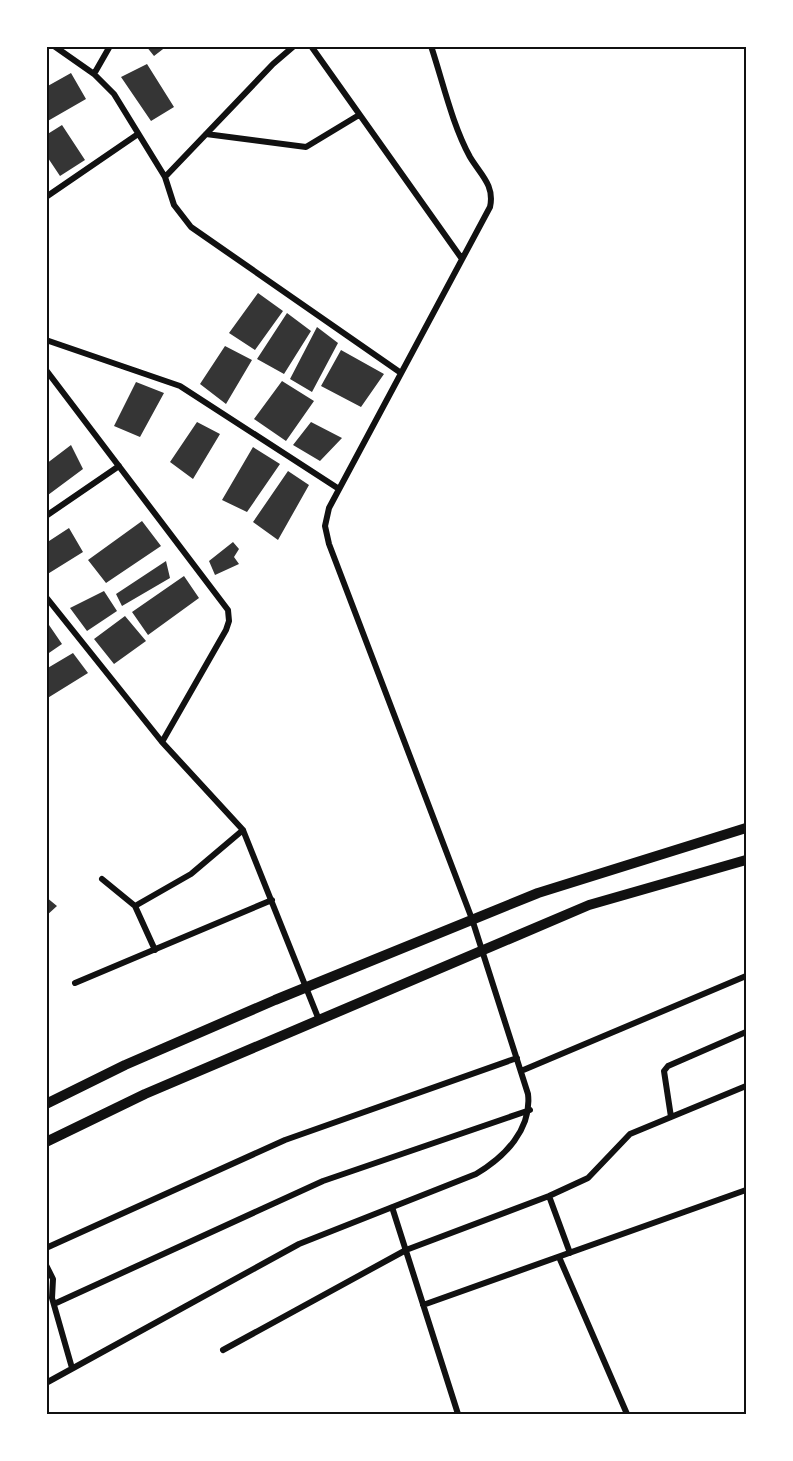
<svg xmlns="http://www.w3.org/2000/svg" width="793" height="1461" viewBox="0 0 793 1461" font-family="Rubik,sans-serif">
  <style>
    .building { fill: #353535 }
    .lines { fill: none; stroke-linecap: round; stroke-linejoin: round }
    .minor { stroke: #111; stroke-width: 6 }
    .tertiary { stroke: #111; stroke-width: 10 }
    .neatline { fill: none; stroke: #111; stroke-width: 2 }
  </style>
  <rect width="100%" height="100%" fill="#fff"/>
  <path class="building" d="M 146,46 L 167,46 L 154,56 Z
    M 147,64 L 174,107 L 151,121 L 121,77 Z
    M 71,73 L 86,99 L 46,122 L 46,87 Z
    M 62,125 L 85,160 L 60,176 L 46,155 L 46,135 Z
    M 258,293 L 283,311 L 255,350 L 229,333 Z
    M 287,313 L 311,331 L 284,374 L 257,359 Z
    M 317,327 L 338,343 L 312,392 L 290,379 Z
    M 225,346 L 252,360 L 226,404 L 200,384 Z
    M 341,350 L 384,374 L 361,407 L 321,386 Z
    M 282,381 L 314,401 L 286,441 L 254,419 Z
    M 136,382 L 164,393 L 140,437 L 114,426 Z
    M 197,422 L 220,434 L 193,479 L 170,462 Z
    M 311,422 L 342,438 L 320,461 L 293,445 Z
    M 71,445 L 83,469 L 48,495 L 46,464 Z
    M 253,447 L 280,464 L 247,512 L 222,500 Z
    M 288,471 L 309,485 L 278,540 L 253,522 Z
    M 142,521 L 161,546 L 106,583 L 88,560 Z
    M 69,528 L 83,552 L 46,575 L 46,543 Z
    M 233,542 L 239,549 L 234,557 L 239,564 L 215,575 L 209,561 Z
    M 166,561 L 170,578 L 122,606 L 116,594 Z
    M 184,576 L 199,598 L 148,635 L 132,612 Z
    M 104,591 L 117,611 L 87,631 L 70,608 Z
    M 125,616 L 146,641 L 114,664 L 94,639 Z
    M 49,625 L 62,644 L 46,655 L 46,626 Z
    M 73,653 L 88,673 L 46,699 L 46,669 Z
    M 46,897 L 57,906 L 46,916 Z"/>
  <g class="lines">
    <path class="minor" d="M 54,46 L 94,74 L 114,94 L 165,177 L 174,205 L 191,227 L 401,373
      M 311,46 L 462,259
      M 94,74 L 110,46
      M 206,134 L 306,147 L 359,115
      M 165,177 L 273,64 L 294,46
      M 46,197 L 138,134
      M 46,340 L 180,386 L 339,489
      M 46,370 L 228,610 L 229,621 L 226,630 L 162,742
      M 46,516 L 119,466
      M 46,597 L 162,742 L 243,830 L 319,1020
      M 102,879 L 135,906 L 155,950
      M 135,906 L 191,874 L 243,830
      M 75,983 L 272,900
      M 521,1071 L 746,976
      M 671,1117 L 664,1071 L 668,1066 L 746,1032
      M 549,1196 L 570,1253
      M 392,1207 L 458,1414
      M 46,1248 L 285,1140 L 517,1058
      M 559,1257 L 627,1414
      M 46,1265 L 53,1279 L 52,1298 L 72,1368
      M 54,1304 L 323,1181 L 530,1110
      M 423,1305 L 746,1190
      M 223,1350 L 406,1250 L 549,1196 L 588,1178 L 630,1134 L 746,1086
      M 46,1383 L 299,1244 L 476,1174 C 505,1157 532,1129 528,1094 L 472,919 L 329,544 L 325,526 L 329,508 L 490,207 C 495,185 480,174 470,157 C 452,124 443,82 431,46"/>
    <path class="tertiary" d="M 46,1104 L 125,1065 L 275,1000 L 538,893 L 746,828
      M 46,1142 L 145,1094 L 589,905 L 746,860"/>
  </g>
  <rect width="793" height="1461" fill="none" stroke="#ffffff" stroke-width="96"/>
  <rect x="48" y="48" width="697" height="1365" class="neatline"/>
</svg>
